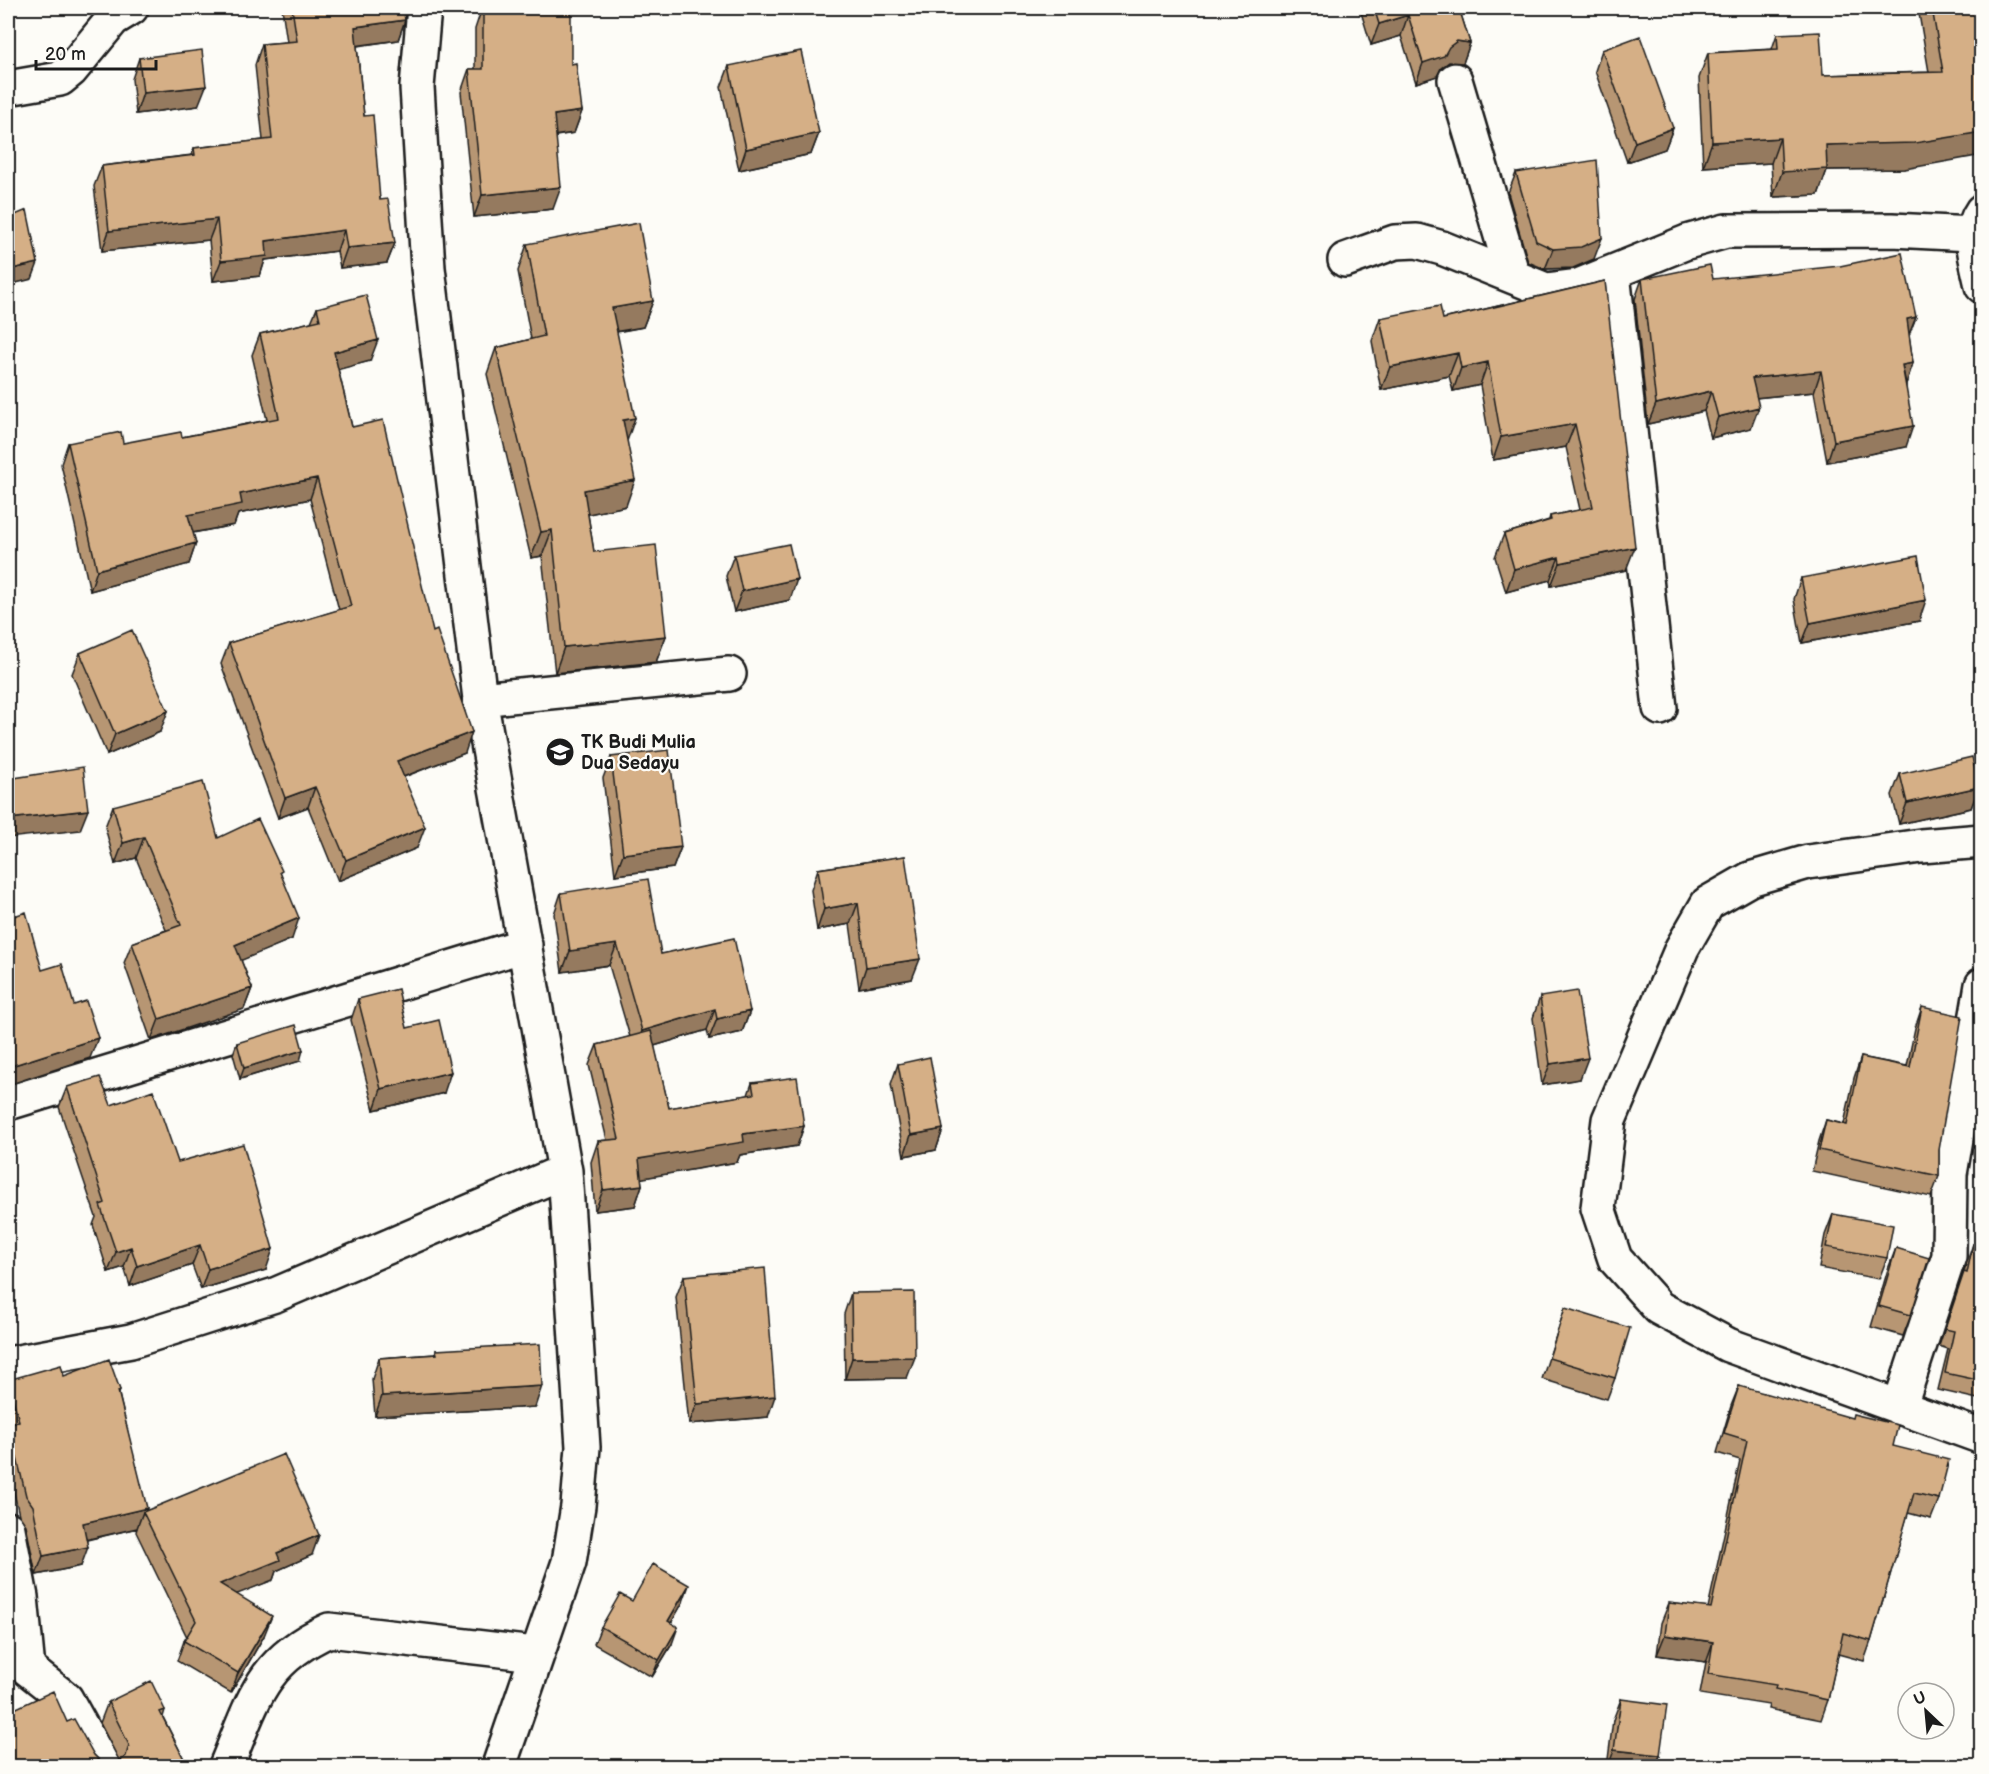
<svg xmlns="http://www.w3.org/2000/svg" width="1989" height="1774" viewBox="0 0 1989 1774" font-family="'Balsamiq Sans',sans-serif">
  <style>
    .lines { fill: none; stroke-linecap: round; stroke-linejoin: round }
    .minor-casing { stroke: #1c1c1c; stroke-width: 38 }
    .minor { stroke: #fdfcf7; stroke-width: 33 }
    .wall { fill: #b79673; stroke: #1c1c1c; stroke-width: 1.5 }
    .shaded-wall { fill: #957a5e; stroke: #1c1c1c; stroke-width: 1.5 }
    .building { fill: #d5af86; stroke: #1c1c1c; stroke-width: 1.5 }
    .labels { text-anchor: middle; stroke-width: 4.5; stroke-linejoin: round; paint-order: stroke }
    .poi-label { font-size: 18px; font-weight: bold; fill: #1c1c1c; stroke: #fdfcf7; text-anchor: start }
  </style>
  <rect width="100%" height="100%" fill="#fdfcf7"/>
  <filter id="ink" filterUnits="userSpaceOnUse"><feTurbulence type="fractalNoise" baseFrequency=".0167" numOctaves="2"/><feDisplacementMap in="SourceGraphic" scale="12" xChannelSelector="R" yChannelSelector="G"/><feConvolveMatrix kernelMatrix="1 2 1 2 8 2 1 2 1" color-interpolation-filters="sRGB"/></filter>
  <g filter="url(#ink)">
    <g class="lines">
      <g class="minor-casing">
        <path id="minor" d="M 424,8 L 417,87 L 428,268 L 480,699 L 565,1171 L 583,1447 L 578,1506 L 569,1562 L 499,1766
          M 1455,80 L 1513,276
          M 8,88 L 60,79 L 71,70 L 113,19 L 131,8
          M 1982,211 C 1966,233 1977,261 1982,286
          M 1345,260 L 1395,242 L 1417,241 L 1442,248 L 1546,290 L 1578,286 L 1687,242 L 1726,231 L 1892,230 L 1972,234
          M 1613,273 L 1660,708
          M 480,699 L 729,674
          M 1982,841 L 1921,846 L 1808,862 L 1750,879 L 1708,903 L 1682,948 L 1609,1120 L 1598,1208 L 1615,1259 L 1659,1308 L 1728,1345 L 1982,1437
          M 8,1103 L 525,945
          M 8,1364 L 131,1341 L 275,1295 L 565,1171
          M 1899,1408 L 1949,1256 L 1950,1174 L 1982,985
          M 8,1529 L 21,1597 L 28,1669 L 66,1699 L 103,1766
          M 226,1766 C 253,1702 260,1661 329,1630 L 535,1654"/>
      </g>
      <use href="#minor" class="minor"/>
    </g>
    <path class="wall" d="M 282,8 L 403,8 L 405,20 L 398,40 L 357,46 L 364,116 L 380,200 L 395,243 L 387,263 L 340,268 L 337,251 L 265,260 L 260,276 L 213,281 L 209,240 L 102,251 L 94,186 L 102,166 L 192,155 L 194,148 L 263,140 L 255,65 L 262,44 L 287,42 Z
      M 482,8 L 571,64 L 582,111 L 574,133 L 556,136 L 553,209 L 474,217 L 461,92 L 469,69 L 475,69 L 475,29 Z
      M 1360,8 L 1459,8 L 1470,43 L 1463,63 L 1449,62 L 1441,68 L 1437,76 L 1416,83 L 1401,36 L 1371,45 L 1360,9 Z
      M 1918,8 L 1982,8 L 1905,169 L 1827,170 L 1818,195 L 1773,197 L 1771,163 L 1703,167 L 1699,78 L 1708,53 L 1772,49 L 1777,34 L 1823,75 L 1929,72 Z
      M 1602,50 L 1673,128 L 1665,149 L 1627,162 L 1595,71 Z
      M 139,58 L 198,106 L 136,114 L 132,79 Z
      M 729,66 L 819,133 L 811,154 L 739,170 L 721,87 Z
      M 1516,173 L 1594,259 L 1573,268 L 1545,269 L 1528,262 L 1508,193 Z
      M 527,244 L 653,301 L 643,327 L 617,332 L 627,440 L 626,506 L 588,514 L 594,552 L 666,636 L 656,662 L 555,673 L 542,556 L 531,558 L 487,374 L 496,348 L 531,339 L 518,271 Z
      M 1642,279 L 1713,279 L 1916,317 L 1909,335 L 1913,363 L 1906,384 L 1906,447 L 1827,462 L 1814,392 L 1756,398 L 1751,428 L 1711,438 L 1704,411 L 1648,424 L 1635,299 Z
      M 1605,281 L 1626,570 L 1551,586 L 1550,580 L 1506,592 L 1495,557 L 1504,534 L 1549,520 L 1550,516 L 1580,510 L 1566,447 L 1493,460 L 1480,385 L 1453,391 L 1449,376 L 1381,390 L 1372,341 L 1380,318 L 1443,319 Z
      M 317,308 L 370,361 L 338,369 L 352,427 L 433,632 L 465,753 L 404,777 L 417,848 L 338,881 L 308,807 L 278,818 L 221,664 L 229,643 L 339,610 L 310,499 L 238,514 L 234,525 L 193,533 L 196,543 L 189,564 L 90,591 L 61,464 L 68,443 L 123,443 L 182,437 L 267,420 L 252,355 L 260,334 L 311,322 Z
      M 734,555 L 790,600 L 734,612 L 726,576 Z
      M 1801,578 L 1919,621 L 1802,643 L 1794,599 Z
      M 80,653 L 160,732 L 107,755 L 72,674 Z
      M 611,757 L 681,847 L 673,868 L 615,875 L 603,778 Z
      M 1900,774 L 1979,787 L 1971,808 L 1899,824 L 1892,795 Z
      M 113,806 L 218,838 L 281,875 L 292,939 L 241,960 L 252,988 L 244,1009 L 151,1040 L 124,963 L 132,943 L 166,930 L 136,858 L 115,864 L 105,827 Z
      M 905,856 L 912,979 L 859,988 L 850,924 L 817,930 L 811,890 L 818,869 Z
      M 561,893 L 661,954 L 750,1011 L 742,1032 L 709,1039 L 707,1030 L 654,1046 L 669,1108 L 748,1095 L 752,1083 L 804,1126 L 797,1146 L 740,1155 L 737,1162 L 641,1178 L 642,1185 L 635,1206 L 595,1211 L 591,1162 L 598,1141 L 607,1140 L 589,1065 L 597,1045 L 630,1037 L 609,965 L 562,972 L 554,914 Z
      M 1540,997 L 1580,1079 L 1542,1085 L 1533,1018 Z
      M 358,999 L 407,1028 L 444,1093 L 374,1110 L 351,1020 Z
      M 1922,1007 L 1939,1150 L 1939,1176 L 1931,1197 L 1812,1171 L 1819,1141 L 1826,1120 L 1844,1124 L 1854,1078 L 1861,1057 L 1907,1066 L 1915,1028 Z
      M 237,1043 L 300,1061 L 240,1079 L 233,1054 Z
      M 898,1064 L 943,1129 L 936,1150 L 904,1156 L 891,1084 Z
      M 67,1087 L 111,1105 L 178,1162 L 266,1270 L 201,1289 L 192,1265 L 130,1286 L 124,1267 L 108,1272 L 93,1225 L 96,1217 L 59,1107 Z
      M 1833,1214 L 1887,1258 L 1879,1279 L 1819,1268 L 1825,1235 Z
      M 1973,1244 L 1982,1246 L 1982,1400 L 1938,1390 L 1948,1349 L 1939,1346 Z
      M 1896,1248 L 1911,1315 L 1903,1336 L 1871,1327 L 1888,1269 Z
      M 684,1276 L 768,1417 L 689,1424 L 676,1297 Z
      M 851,1293 L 907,1378 L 845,1379 L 844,1314 Z
      M 1565,1308 L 1615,1378 L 1607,1399 L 1542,1379 Z
      M 436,1350 L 535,1407 L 375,1416 L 372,1379 L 379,1358 L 435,1354 Z
      M 64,1376 L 120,1390 L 119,1394 L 146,1511 L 312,1555 L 276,1571 L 273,1580 L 236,1594 L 264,1636 L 231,1693 L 177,1661 L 184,1641 L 187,1637 L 136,1532 L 137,1528 L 87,1540 L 81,1566 L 36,1575 L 26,1525 L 19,1515 L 8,1466 L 8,1380 Z
      M 1739,1386 L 1893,1446 L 1939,1499 L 1931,1519 L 1908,1513 L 1871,1641 L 1864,1661 L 1838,1654 L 1828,1700 L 1821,1720 L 1768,1709 L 1769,1705 L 1700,1694 L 1706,1662 L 1657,1655 L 1661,1623 L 1669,1603 L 1708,1608 L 1740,1460 L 1717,1453 L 1731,1406 Z
      M 632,1601 L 683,1602 L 671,1623 L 672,1644 L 652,1677 L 594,1644 L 601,1627 Z
      M 1621,1699 L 1660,1755 L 1656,1767 L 1607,1767 L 1613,1720 Z
      M 108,1702 L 165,1710 L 163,1717 L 188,1767 L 8,1767 L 67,1722 L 94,1755 L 101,1762 L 111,1764 L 120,1762 L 100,1723 Z"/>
    <path class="shaded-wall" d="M 1408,15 L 1401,36 L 1371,45 L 1379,24 Z
      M 405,20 L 398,40 L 347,47 L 355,27 Z
      M 1457,41 L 1470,43 L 1463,63 L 1449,62 L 1441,68 L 1437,76 L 1416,83 L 1423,63 Z
      M 206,86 L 198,106 L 136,114 L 143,93 Z
      M 582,111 L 574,133 L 546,137 L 554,115 Z
      M 1673,128 L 1665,149 L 1627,162 L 1635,142 Z
      M 1982,132 L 1982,155 L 1905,169 L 1827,170 L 1818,195 L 1773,197 L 1782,172 L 1826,145 Z
      M 819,133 L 811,154 L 739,170 L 746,149 Z
      M 1780,138 L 1771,163 L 1703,167 L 1712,142 Z
      M 11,183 L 8,193 L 8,184 Z
      M 561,187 L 553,209 L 474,217 L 482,195 Z
      M 217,219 L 209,240 L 102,251 L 109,231 Z
      M 344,230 L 337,251 L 265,260 L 260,276 L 213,281 L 221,261 L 266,241 Z
      M 1602,238 L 1594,259 L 1573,268 L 1545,269 L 1553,249 Z
      M 395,243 L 387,263 L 340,268 L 347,248 Z
      M 38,263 L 32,279 L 8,285 L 8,270 Z
      M 653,301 L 643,327 L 602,334 L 612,308 Z
      M 1916,317 L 1908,337 L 1907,319 Z
      M 378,340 L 370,361 L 326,373 L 334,352 Z
      M 1458,353 L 1449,376 L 1381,390 L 1390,367 Z
      M 1488,362 L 1480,385 L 1453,391 L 1461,368 Z
      M 1913,363 L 1906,384 L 1902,365 Z
      M 1821,371 L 1814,392 L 1744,399 L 1752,378 Z
      M 1711,391 L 1704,411 L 1648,424 L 1656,404 Z
      M 1759,407 L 1751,428 L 1711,438 L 1718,417 Z
      M 635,418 L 626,444 L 623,420 Z
      M 1575,424 L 1566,447 L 1493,460 L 1501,437 Z
      M 1913,426 L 1906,447 L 1827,462 L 1834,441 Z
      M 317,478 L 310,499 L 238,514 L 234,525 L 181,535 L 188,515 L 240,494 Z
      M 635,480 L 626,506 L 575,517 L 584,490 Z
      M 552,530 L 542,556 L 531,558 L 541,532 Z
      M 196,543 L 189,564 L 90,591 L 97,570 Z
      M 1635,547 L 1626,570 L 1551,586 L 1560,563 Z
      M 1559,557 L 1550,580 L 1506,592 L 1514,569 Z
      M 797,579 L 790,600 L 734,612 L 742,591 Z
      M 1926,600 L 1919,621 L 1802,643 L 1810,623 Z
      M 666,636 L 656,662 L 555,673 L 564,647 Z
      M 168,711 L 160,732 L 107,755 L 115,734 Z
      M 472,732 L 465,753 L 390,782 L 397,761 Z
      M 315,787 L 308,807 L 278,818 L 285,798 Z
      M 1979,787 L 1971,808 L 1899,824 L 1907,803 Z
      M 88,810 L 80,830 L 8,838 L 8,819 Z
      M 425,827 L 417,848 L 338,881 L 346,860 Z
      M 144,837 L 136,858 L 115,864 L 123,843 Z
      M 681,847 L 673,868 L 615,875 L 623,854 Z
      M 858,903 L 850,924 L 817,930 L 824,909 Z
      M 299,918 L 292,939 L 228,966 L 235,945 Z
      M 617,944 L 609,965 L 562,972 L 570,951 Z
      M 920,959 L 912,979 L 859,988 L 866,967 Z
      M 252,988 L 244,1009 L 151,1040 L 159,1019 Z
      M 715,1009 L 707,1030 L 634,1052 L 642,1031 Z
      M 750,1011 L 742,1032 L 709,1039 L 717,1019 Z
      M 98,1038 L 90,1058 L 8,1085 L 8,1067 Z
      M 303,1050 L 300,1061 L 240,1079 L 244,1068 Z
      M 1588,1058 L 1580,1079 L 1542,1085 L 1550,1064 Z
      M 451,1072 L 444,1093 L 374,1110 L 381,1089 Z
      M 804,1126 L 797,1146 L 740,1155 L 737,1162 L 632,1180 L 639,1159 L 743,1134 Z
      M 943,1129 L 936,1150 L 904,1156 L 911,1135 Z
      M 642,1185 L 635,1206 L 595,1211 L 603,1190 Z
      M 200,1245 L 192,1265 L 130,1286 L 137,1266 Z
      M 131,1247 L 124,1267 L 108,1272 L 116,1252 Z
      M 273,1249 L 266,1270 L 201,1289 L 208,1269 Z
      M 915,1357 L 907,1378 L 845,1379 L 852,1358 Z
      M 542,1386 L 535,1407 L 375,1416 L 382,1396 Z
      M 775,1396 L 768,1417 L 689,1424 L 697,1404 Z
      M 147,1508 L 145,1515 L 143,1512 L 137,1528 L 76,1542 L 83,1523 Z
      M 319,1535 L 312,1555 L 276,1571 L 273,1580 L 212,1604 L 220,1584 L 277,1553 Z
      M 88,1547 L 81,1566 L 36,1575 L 43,1556 Z
      M 689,1585 L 683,1602 L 662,1639 L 668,1621 Z
      M 272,1616 L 264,1636 L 231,1693 L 238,1673 Z
      M 678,1627 L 672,1644 L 652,1677 L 659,1660 Z
      M 1665,1635 L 1713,1642 L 1706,1662 L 1657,1655 Z
      M 1614,1750 L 1660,1755 L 1656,1767 L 1608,1767 Z"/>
    <path class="building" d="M 292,8 L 403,8 L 405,20 L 355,27 L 364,116 L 373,115 L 380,200 L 388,199 L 395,243 L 347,248 L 344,230 L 266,241 L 267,256 L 221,261 L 217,219 L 109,231 L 102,166 L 195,155 L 194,148 L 272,139 L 262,44 L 297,41 Z
      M 483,8 L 571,8 L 571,64 L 576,63 L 582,111 L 554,115 L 561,187 L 482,195 L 469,69 L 483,69 Z
      M 1374,8 L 1459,8 L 1470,43 L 1457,41 L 1449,47 L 1444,56 L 1423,63 L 1408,15 L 1379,24 Z
      M 1932,8 L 1982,8 L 1982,132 L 1915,143 L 1826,145 L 1827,169 L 1782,172 L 1780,138 L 1712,142 L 1708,53 L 1778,49 L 1777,34 L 1820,32 L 1823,75 L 1943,72 Z
      M 1640,36 L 1673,128 L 1635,142 L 1602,50 Z
      M 202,50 L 206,86 L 143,93 L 139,58 Z
      M 801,51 L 819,133 L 746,149 L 729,66 Z
      M 8,151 L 11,183 L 8,184 Z
      M 1597,160 L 1602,238 L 1581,247 L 1553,249 L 1536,241 L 1516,173 Z
      M 27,210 L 38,263 L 8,270 L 8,218 Z
      M 639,223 L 653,301 L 612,308 L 635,418 L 623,420 L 635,480 L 584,490 L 594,552 L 656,545 L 666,636 L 564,647 L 552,530 L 541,532 L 496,348 L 544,336 L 527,244 Z
      M 1902,253 L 1916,317 L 1907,319 L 1913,363 L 1902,365 L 1913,426 L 1834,441 L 1821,371 L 1752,378 L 1759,407 L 1718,417 L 1711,391 L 1656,404 L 1642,279 L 1710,265 L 1713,279 L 1840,266 Z
      M 1605,281 L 1635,547 L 1560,563 L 1559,557 L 1514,569 L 1504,534 L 1551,520 L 1550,516 L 1593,507 L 1575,424 L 1501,437 L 1488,362 L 1461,368 L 1458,353 L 1390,367 L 1380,318 L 1440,306 L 1443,319 Z
      M 366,295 L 378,340 L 334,352 L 352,427 L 383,420 L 433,632 L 437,630 L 472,732 L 397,761 L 425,827 L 346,860 L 315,787 L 285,798 L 229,643 L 351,606 L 317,478 L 240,494 L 242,504 L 188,515 L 196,543 L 97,570 L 68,443 L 121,432 L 123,443 L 181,432 L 182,437 L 279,418 L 260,334 L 320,320 L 317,308 Z
      M 789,544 L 797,579 L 742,591 L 734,555 Z
      M 1918,556 L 1926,600 L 1810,623 L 1801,578 Z
      M 132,630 L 168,711 L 115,734 L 80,653 Z
      M 669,750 L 681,847 L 623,854 L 611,757 Z
      M 1972,757 L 1979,787 L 1907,803 L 1900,774 Z
      M 83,767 L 88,810 L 8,819 L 8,779 Z
      M 203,782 L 218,838 L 258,819 L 282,871 L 280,872 L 299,918 L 235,945 L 252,988 L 159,1019 L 132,943 L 181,925 L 144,837 L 123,843 L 113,806 Z
      M 905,856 L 920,959 L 866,967 L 858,903 L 824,909 L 818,869 Z
      M 648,879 L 661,954 L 734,938 L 750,1011 L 717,1019 L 715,1009 L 642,1031 L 617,944 L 570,951 L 561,893 Z
      M 26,912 L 42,970 L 62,964 L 74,1005 L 86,1001 L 98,1038 L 8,1067 L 8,918 Z
      M 398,989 L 407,1028 L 439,1020 L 451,1072 L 381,1089 L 358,999 Z
      M 1577,991 L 1588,1058 L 1550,1064 L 1540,997 Z
      M 1922,1007 L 1962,1016 L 1939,1150 L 1939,1176 L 1819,1150 L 1826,1120 L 1847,1125 L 1861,1057 L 1910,1067 Z
      M 296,1025 L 303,1050 L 244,1068 L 237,1043 Z
      M 651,1031 L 669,1108 L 754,1094 L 752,1083 L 797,1077 L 804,1126 L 743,1134 L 744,1142 L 639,1159 L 642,1185 L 603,1190 L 598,1141 L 619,1139 L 597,1045 Z
      M 930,1057 L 943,1129 L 911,1135 L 898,1064 Z
      M 100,1077 L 111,1105 L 153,1090 L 178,1162 L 243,1144 L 273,1249 L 208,1269 L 200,1245 L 137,1266 L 131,1247 L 116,1252 L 100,1205 L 105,1203 L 67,1087 Z
      M 1833,1214 L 1893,1225 L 1887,1258 L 1826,1247 Z
      M 1973,1244 L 1982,1246 L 1982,1381 L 1945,1373 L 1954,1331 L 1945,1329 L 1964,1272 L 1967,1273 Z
      M 1896,1248 L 1929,1258 L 1911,1315 L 1879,1306 Z
      M 765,1268 L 775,1396 L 697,1404 L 684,1276 Z
      M 914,1292 L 915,1357 L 852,1358 L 851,1293 Z
      M 1565,1308 L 1630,1328 L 1615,1378 L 1549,1358 Z
      M 540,1344 L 542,1386 L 382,1396 L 379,1358 L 437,1354 L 436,1350 Z
      M 109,1359 L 120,1390 L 118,1391 L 147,1508 L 83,1523 L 88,1547 L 43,1556 L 33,1506 L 26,1496 L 9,1424 L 19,1421 L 8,1380 L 61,1365 L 64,1376 Z
      M 1739,1386 L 1852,1418 L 1853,1414 L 1898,1425 L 1893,1446 L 1949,1460 L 1939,1499 L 1914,1493 L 1871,1641 L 1843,1633 L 1828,1700 L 1775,1689 L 1776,1685 L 1708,1674 L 1713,1642 L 1665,1635 L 1669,1603 L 1711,1608 L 1747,1440 L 1724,1433 Z
      M 284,1454 L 319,1535 L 277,1553 L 280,1560 L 220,1584 L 272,1616 L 238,1673 L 184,1641 L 196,1621 L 143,1512 Z
      M 653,1564 L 689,1585 L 668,1621 L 678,1627 L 659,1660 L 601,1627 L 620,1594 L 632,1601 Z
      M 151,1681 L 165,1710 L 160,1712 L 188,1767 L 8,1767 L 8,1712 L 53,1691 L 67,1722 L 74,1719 L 94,1755 L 101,1762 L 111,1764 L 119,1762 L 126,1756 L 129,1745 L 108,1702 Z
      M 1621,1699 L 1667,1705 L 1660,1755 L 1614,1750 Z"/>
  </g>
  <defs>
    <g id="school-disc" transform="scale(1.5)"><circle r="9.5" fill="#1c1c1c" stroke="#fdfcf7"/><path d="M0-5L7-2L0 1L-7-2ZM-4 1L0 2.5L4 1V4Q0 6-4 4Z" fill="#fff"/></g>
  </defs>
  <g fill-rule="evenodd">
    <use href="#school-disc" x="560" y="752"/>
  </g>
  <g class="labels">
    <g class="poi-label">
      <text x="581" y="748">TK Budi Mulia<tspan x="581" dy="21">Dua Sedayu</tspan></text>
    </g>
  </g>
  <rect width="1989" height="1774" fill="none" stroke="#fdfcf7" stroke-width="30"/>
  <rect x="15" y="15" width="1959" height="1744" fill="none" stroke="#1c1c1c" stroke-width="2" filter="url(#ink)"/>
  <g transform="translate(1926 1711) rotate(334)"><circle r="28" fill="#fdfcf7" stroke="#a3a29f" stroke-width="1.5"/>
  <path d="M0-4.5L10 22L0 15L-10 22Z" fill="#1c1c1c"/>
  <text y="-9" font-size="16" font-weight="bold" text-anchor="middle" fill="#1c1c1c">U</text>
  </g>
  <path d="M36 60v9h120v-9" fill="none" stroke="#1c1c1c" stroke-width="3"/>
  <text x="45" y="60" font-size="18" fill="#1c1c1c" stroke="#fdfcf7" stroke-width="4.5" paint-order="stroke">20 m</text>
</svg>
